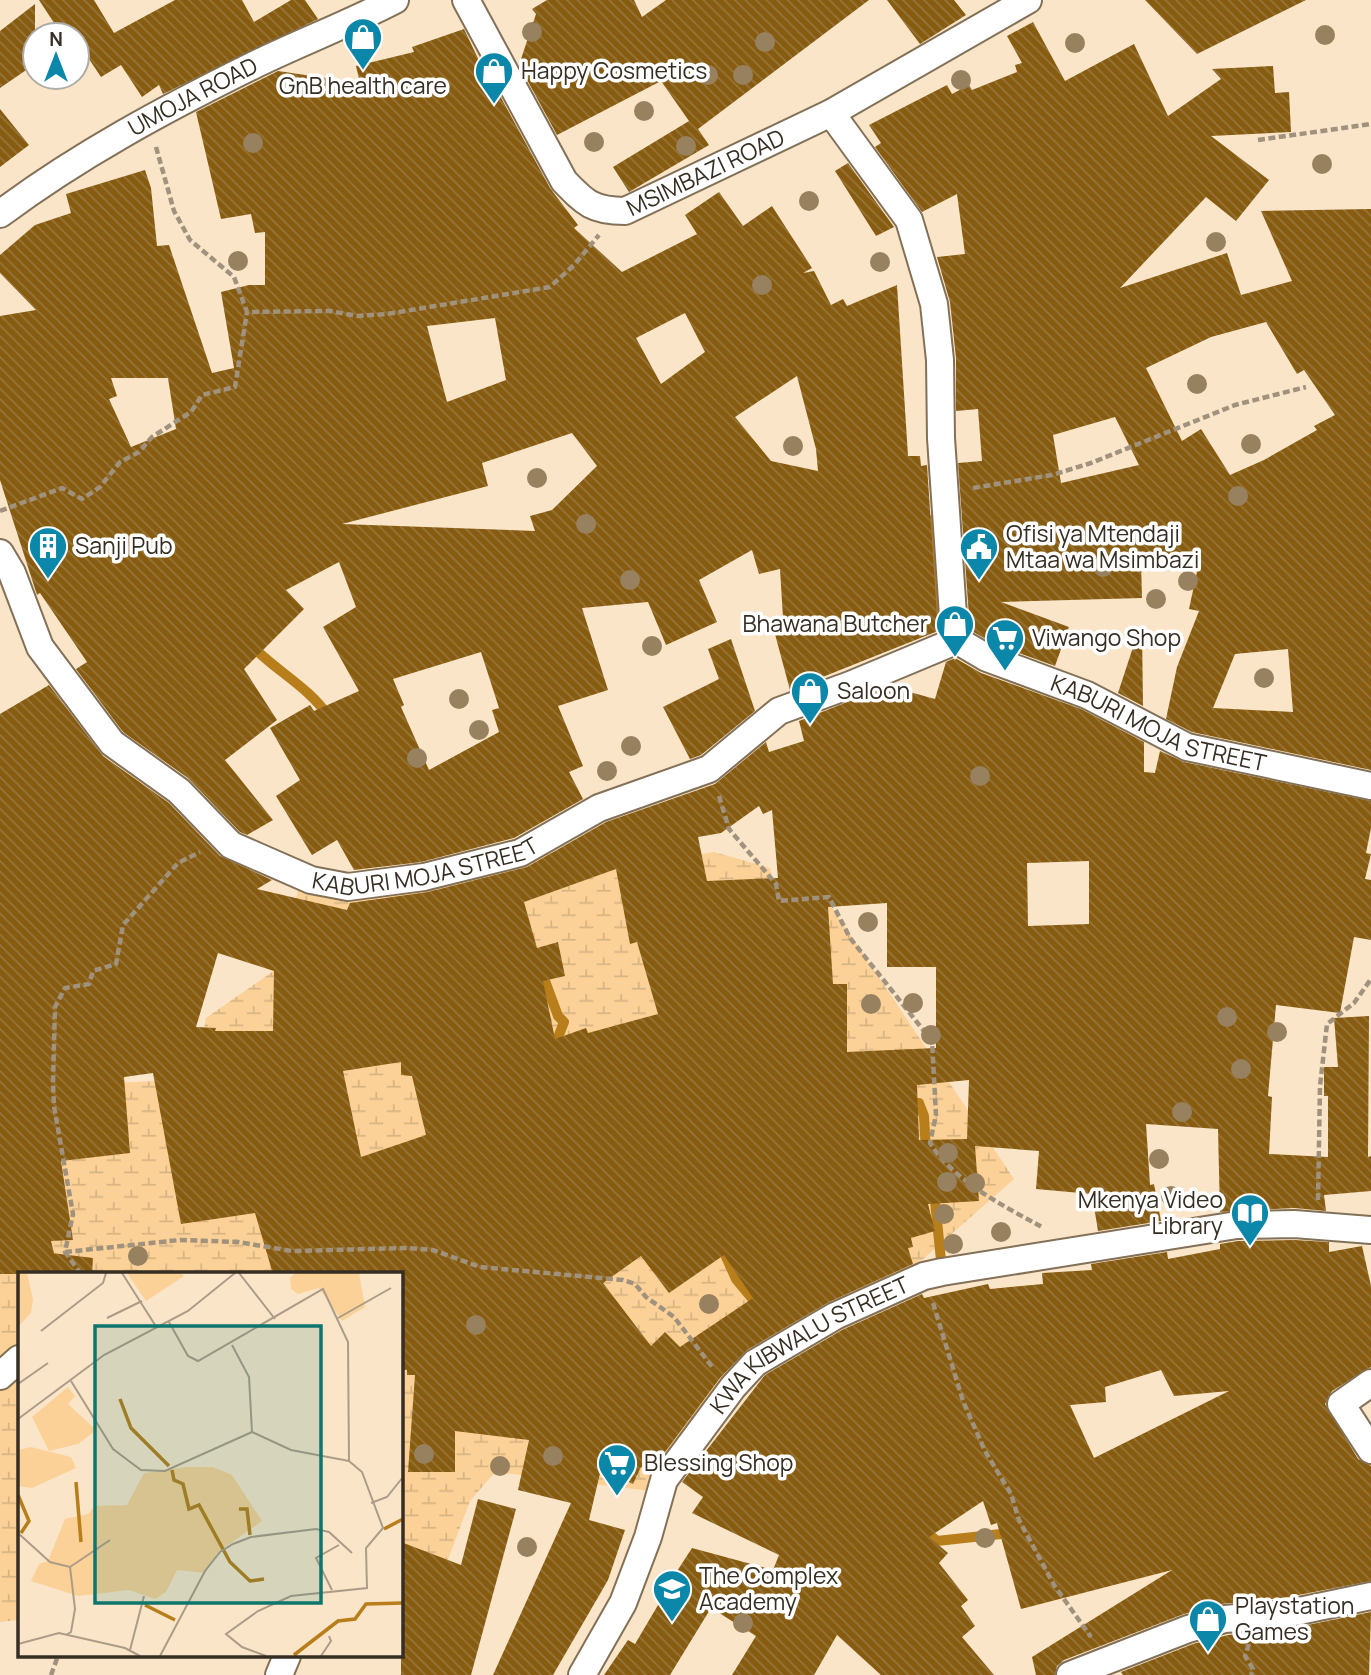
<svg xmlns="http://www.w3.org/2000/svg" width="1371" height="1675" viewBox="0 0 1371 1675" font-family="Manrope,sans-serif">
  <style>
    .wetland { fill: url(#wetland-marsh) }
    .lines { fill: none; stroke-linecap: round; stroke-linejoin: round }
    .stream { stroke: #b77e1b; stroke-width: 10 }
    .building { fill: url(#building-back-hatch); fill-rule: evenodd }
    .street-casing { stroke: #827057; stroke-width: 30 }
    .path { stroke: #a1927d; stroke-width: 4.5; stroke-dasharray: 7 3.5; stroke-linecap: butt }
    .street { stroke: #fff; stroke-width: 26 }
    .tree { fill: #98815f }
    .labels { text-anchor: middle; stroke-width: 7; stroke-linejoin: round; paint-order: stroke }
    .poi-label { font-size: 23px; fill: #362e23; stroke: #fff; text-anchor: start }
    .street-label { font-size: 23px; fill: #362e23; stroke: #fff }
    .inset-river { fill: none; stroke: #b77e1b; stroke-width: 3.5 }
    .inset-road { fill: none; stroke: #ac9c87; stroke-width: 2 }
    .view { fill: #0f766e; fill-opacity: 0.15; stroke: #0f766e; stroke-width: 3.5 }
    .inset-edge { fill: none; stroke: #362e23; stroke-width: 3.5 }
  </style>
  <defs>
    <pattern id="wetland-marsh" width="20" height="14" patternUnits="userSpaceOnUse" patternTransform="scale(1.75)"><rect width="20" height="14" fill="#fbd197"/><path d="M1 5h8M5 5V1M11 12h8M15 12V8" fill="none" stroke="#d8b482"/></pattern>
    <pattern id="building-back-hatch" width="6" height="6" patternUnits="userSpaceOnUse" patternTransform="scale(1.75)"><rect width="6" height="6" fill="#875c10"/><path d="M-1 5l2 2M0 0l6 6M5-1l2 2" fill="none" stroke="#96753b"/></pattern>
  </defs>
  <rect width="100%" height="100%" fill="#fae5c9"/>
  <path class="wetland" d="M 560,852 L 597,872 L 714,852 L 770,868 L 779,901 L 827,900 L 1014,1179 L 896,1283 L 748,1366 L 667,1493 L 495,1472 L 470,1501 L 431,1605 L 412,1612 L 401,1621 L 401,1274 L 19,1274 L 19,1620 L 0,1622 L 0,1089 L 194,1079 L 206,1018 L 275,970 L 299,888 Z"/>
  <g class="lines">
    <path class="stream" d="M 934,519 L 933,566 L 937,607 L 947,620
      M 251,645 C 276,671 309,687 329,717
      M 541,970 L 558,1016 L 564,1022 L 554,1048
      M 907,1104 L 919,1103 L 924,1116 L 926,1152
      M 934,1191 L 942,1270
      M 723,1250 L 736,1279 L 760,1308
      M 922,1529 L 937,1541 L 1010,1533"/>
  </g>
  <path class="building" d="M 39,0 L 94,0 L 114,33 L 175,0 L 242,0 L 254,22 L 291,0 L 305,0 L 318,19 L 163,94 L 159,85 L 142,97 L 121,65 L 101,77 L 87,56 L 80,60 L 77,35 L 62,35 Z
    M 547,0 L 634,0 L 642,17 L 666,0 L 869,0 L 698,129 L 709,145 L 629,192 L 613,167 L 689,121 L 661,81 L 557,135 L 519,65 L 536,14 L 532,9 Z
    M 887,0 L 954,0 L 966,15 L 920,44 Z
    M 1145,0 L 1306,0 L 1197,54 Z
    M 35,4 L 35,64 L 0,88 L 0,31 Z
    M 1033,22 L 1065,81 L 1134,44 L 1168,116 L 1221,79 L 1212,69 L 1273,66 L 1275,93 L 1289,92 L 1291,132 L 1211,136 L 1269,180 L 1236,221 L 1206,197 L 1120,288 L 1227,253 L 1241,295 L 1292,281 L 1261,211 L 1371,209 L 1371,770 L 1192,732 L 1166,719 L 1177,667 L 1199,611 L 1189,609 L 1201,553 L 1141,563 L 1142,598 L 1001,602 L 1069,627 L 1055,666 L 994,644 L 970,630 L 958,463 L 982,461 L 978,409 L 956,411 L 956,358 L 950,302 L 937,257 L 965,254 L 957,194 L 922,212 L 875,147 L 881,143 L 869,125 L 947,85 L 952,94 L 969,85 L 972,90 L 1017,72 L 1015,65 L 1022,63 L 1007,36 ZM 1266,322 L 1297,374 L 1304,370 L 1335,415 L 1314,426 L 1317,430 L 1264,460 L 1230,475 L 1201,429 L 1182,441 L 1146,368 L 1211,337 ZM 1115,417 L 1139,465 L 1061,483 L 1053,435 ZM 1288,649 L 1293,712 L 1213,708 L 1235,654 Z
    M 464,29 L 484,71 L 486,70 L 550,188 L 578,225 L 574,228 L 622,272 L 697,234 L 685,215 L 719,192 L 743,226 L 772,206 L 812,268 L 803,273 L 814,271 L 831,305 L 843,299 L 847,306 L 897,285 L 908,456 L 920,456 L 921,466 L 927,465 L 938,631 L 790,690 L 772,623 L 783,618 L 780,569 L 759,574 L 752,550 L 699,580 L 717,622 L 666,645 L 648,602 L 582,608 L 608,690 L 558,706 L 583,766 L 569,772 L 583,799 L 514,838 L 421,862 L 354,870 L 337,840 L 312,855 L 276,796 L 300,780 L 270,728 L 310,705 L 314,711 L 359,691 L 323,627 L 356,607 L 339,562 L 286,590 L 304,609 L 244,669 L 277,720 L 225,760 L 273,820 L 247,835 L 240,832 L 188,778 L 123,732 L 76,669 L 87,662 L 40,593 L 37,595 L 0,480 L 0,316 L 36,310 L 0,273 L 0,255 L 35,225 L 71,213 L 66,194 L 145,170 L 151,188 L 157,246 L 169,245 L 212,373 L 234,368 L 221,292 L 249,285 L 265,285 L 265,232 L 255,233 L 251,214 L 221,219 L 196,112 L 278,71 L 360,83 L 356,66 L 414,52 L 412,47 ZM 685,313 L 705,352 L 661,384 L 636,338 ZM 495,318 L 506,380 L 447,402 L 427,326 ZM 797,376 L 816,449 L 818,471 L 771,461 L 735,417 ZM 111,378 L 168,378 L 176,429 L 131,447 L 109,399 L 117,396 ZM 572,433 L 597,466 L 552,510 L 530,516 L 535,531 L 342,524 L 488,486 L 482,463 ZM 481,652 L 499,708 L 492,710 L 499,732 L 429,770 L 401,707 L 404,705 L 393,679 Z
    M 0,109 L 29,145 L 0,167 Z
    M 848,163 L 894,227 L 876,236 L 835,171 Z
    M 1138,632 L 1142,632 L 1143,706 L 1118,693 Z
    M 731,639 L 755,711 L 701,755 L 690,759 L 663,707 L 719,679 L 708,649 Z
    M 955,658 L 981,673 L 1081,709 L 1144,742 L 1144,772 L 1155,773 L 1160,751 L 1184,762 L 1371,801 L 1371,828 L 1366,853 L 1371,854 L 1365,879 L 1371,880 L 1371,940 L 1354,937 L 1340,1013 L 1276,1005 L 1268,1096 L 1272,1097 L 1269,1154 L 1328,1157 L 1328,1096 L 1324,1096 L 1324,1067 L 1338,1067 L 1334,1018 L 1369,1016 L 1368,1157 L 1371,1156 L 1371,1191 L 1324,1195 L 1326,1211 L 1294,1208 L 1220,1212 L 1218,1129 L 1146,1124 L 1150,1185 L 1154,1184 L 1161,1221 L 1098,1231 L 1092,1194 L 1036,1189 L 1039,1151 L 975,1146 L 979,1201 L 928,1204 L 935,1231 L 911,1238 L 913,1247 L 908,1248 L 913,1264 L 829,1302 L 747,1350 L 720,1378 L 651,1471 L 641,1467 L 633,1484 L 601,1469 L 589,1520 L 625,1530 L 608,1580 L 553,1675 L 493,1675 L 571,1503 L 518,1490 L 529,1440 L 455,1431 L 455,1472 L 408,1472 L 415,1375 L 407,1375 L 407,1370 L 401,1369 L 401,1274 L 273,1274 L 255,1213 L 181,1224 L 153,1073 L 124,1077 L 130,1153 L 61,1161 L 73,1240 L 51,1241 L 54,1253 L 52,1253 L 93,1258 L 92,1274 L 0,1274 L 0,714 L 49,685 L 103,756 L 169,803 L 220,856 L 272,880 L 257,889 L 347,910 L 350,903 L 428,892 L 527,867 L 606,822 L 715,784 L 766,742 L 769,752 L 804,741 L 799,721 L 888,686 L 935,699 L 946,662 ZM 759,806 L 763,814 L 772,810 L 778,878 L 707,881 L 698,837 L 721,833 ZM 1089,861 L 1089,924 L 1028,926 L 1027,863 ZM 616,869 L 630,944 L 637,942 L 658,1014 L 588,1033 L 586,1028 L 555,1039 L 543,981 L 565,976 L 558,942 L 537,948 L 524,902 ZM 887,903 L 887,967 L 936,967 L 936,1048 L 847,1052 L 847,984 L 833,984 L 828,907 ZM 218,953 L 274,971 L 273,1031 L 215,1031 L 216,1028 L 196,1027 ZM 401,1062 L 401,1075 L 412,1076 L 426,1135 L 361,1157 L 343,1071 ZM 969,1080 L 967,1139 L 919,1140 L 917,1085 ZM 724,1255 L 753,1298 L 680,1347 L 665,1332 L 651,1346 L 603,1283 L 641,1256 L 669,1293 Z
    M 1294,1240 L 1329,1242 L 1329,1252 L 1362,1246 L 1371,1286 L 1371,1367 L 1332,1391 L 1325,1404 L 1358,1459 L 1371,1466 L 1371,1581 L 1283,1598 L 1221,1604 L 1184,1614 L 1064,1660 L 1057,1666 L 1055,1675 L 1036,1675 L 1032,1657 L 1172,1570 L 1021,1609 L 997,1523 L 991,1525 L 983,1501 L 929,1537 L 948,1553 L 939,1563 L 968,1600 L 961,1606 L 975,1626 L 962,1637 L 994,1675 L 881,1675 L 837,1635 L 814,1675 L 732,1675 L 756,1636 L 711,1608 L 670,1675 L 604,1675 L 628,1640 L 635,1644 L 661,1600 L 659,1599 L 692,1548 L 773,1570 L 779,1555 L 692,1513 L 703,1497 L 682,1482 L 765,1375 L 842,1330 L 922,1294 L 924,1298 L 988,1284 L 990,1289 L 1043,1284 L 1042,1273 L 1092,1270 L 1091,1264 L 1167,1252 L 1168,1259 L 1220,1249 L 1220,1244 L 1238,1241 ZM 1161,1370 L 1174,1396 L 1229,1391 L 1094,1458 L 1070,1405 L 1106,1402 L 1105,1387 Z
    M 478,1499 L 516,1509 L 471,1675 L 401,1675 L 401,1542 L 461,1565 Z
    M 1371,1612 L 1369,1675 L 1123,1675 L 1121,1672 L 1193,1644 L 1228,1635 L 1288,1629 Z"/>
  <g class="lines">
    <g class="street-casing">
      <g id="street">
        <path id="s1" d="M 466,0 L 564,181 C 585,203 593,211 625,211 L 831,113 L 1028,0"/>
        <path id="s2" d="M 0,214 C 79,155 165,109 254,65 C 301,42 349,24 395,0"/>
        <path id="s3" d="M 0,553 L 12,573 L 40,647 L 112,743 L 179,791 L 231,845 L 311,880 L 348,887 L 424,877 L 520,853 L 599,808 L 709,769 L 779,711 L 850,685 L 946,645 L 953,638 L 954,630 L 941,438 L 940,360 L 934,304 L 909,220 L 831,113"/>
        <path id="s4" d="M 953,638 L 987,658 L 1087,695 L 1187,747 L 1371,786"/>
        <path d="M 0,1376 L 19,1359"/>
        <path d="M 1371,1383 L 1341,1404 L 1371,1450"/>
        <path d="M 279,1675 L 287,1656"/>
        <path id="s5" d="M 582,1675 L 623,1603 L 648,1537 L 664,1480 L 733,1387 L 755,1363 L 835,1316 L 924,1276 L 942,1272 L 1237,1225 L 1294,1224 L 1371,1230"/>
        <path d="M 1070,1675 L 1188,1629 L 1225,1619 L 1285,1614 L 1371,1596"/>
      </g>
    </g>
    <path class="path" d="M 1258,140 L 1371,124
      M 156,147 L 174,211 L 190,240 L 234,277 L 247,312 L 330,311 L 357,316 L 387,314 L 550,287 L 574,265 L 599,235
      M 973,488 L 1052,475 L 1091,463 L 1235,405 L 1306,387
      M 0,511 L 62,488 L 82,499 L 100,487 L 120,462 L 139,452 L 152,437 L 191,412 L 202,395 L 235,387 L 247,312
      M 719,796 L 729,829 L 776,884 L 779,901 L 829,897 L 850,938 L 932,1041 L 936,1115 L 930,1143 C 953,1180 1003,1206 1042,1227
      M 1318,1200 L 1320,1086 L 1327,1024 L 1354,1003 L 1371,979
      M 65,1252 L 180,1240 L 238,1242 L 292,1251 L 407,1248 L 433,1250 L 480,1267 L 623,1280 L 635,1284 L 646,1297 L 674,1317 L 713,1368
      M 81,1274 L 65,1252 L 73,1214 L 54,1106 L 53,1083 L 55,1007 L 65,988 L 89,984 L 93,971 L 116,964 L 123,925 L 178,863 L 200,852
      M 933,1303 L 963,1401 L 985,1451 L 1011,1494 L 1019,1520 L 1054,1585 L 1091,1637
      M 1249,1644 L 1245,1656 L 1253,1669 L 1251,1675
      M 51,1675 L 58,1656"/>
    <use href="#street" class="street"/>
  </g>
  <g class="tree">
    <circle cx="532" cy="32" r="10"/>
    <circle cx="1325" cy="35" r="10"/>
    <circle cx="765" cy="42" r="10"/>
    <circle cx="1075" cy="43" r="10"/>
    <circle cx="708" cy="75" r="10"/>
    <circle cx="743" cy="75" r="10"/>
    <circle cx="961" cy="80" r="10"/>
    <circle cx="644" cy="111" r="10"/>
    <circle cx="594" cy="142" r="10"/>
    <circle cx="253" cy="143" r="10"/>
    <circle cx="686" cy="146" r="10"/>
    <circle cx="1322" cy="164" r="10"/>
    <circle cx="809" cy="201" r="10"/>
    <circle cx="1216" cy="242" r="10"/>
    <circle cx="238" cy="261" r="10"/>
    <circle cx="880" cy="262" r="10"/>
    <circle cx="762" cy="285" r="10"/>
    <circle cx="1197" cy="384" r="10"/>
    <circle cx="1251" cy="444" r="10"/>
    <circle cx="793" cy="446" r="10"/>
    <circle cx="537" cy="478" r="10"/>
    <circle cx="1238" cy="496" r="10"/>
    <circle cx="586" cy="524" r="10"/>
    <circle cx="1031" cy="536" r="10"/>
    <circle cx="1103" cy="567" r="10"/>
    <circle cx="630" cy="580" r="10"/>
    <circle cx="1188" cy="581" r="10"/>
    <circle cx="1156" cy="599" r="10"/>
    <circle cx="652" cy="646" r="10"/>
    <circle cx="1264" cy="678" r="10"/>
    <circle cx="459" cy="699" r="10"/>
    <circle cx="479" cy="730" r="10"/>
    <circle cx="631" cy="746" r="10"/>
    <circle cx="417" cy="758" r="10"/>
    <circle cx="607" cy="771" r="10"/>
    <circle cx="980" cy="776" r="10"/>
    <circle cx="868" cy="922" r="10"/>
    <circle cx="913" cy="1003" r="10"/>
    <circle cx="871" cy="1004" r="10"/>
    <circle cx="1227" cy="1017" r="10"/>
    <circle cx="1277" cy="1032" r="10"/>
    <circle cx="931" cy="1035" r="10"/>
    <circle cx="1241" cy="1069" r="10"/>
    <circle cx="1182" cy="1112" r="10"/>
    <circle cx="948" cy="1153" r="10"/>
    <circle cx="1159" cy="1159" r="10"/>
    <circle cx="947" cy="1182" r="10"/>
    <circle cx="975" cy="1183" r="10"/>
    <circle cx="1171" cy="1196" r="10"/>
    <circle cx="944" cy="1214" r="10"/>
    <circle cx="1001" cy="1232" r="10"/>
    <circle cx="953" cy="1244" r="10"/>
    <circle cx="138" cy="1256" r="10"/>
    <circle cx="709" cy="1304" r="10"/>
    <circle cx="476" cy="1325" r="10"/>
    <circle cx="424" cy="1454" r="10"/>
    <circle cx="553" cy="1456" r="10"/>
    <circle cx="500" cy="1466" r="10"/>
    <circle cx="985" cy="1538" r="10"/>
    <circle cx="527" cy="1547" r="10"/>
    <circle cx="743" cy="1623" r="10"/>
  </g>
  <defs>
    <g id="shop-pin" transform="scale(2.0125)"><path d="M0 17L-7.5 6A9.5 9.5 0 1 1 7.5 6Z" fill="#0b87aa" stroke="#fff"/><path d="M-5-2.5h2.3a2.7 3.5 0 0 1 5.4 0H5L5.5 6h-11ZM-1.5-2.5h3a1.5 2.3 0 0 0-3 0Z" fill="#fff"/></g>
    <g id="building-pin" transform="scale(2.0125)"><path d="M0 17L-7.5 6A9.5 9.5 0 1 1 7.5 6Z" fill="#0b87aa" stroke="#fff"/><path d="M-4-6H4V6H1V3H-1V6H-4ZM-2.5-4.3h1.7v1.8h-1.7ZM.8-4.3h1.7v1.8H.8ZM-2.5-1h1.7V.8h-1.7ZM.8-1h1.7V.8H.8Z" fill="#fff"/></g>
    <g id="civic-pin" transform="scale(2.0125)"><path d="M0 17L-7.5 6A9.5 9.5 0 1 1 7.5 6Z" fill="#0b87aa" stroke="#fff"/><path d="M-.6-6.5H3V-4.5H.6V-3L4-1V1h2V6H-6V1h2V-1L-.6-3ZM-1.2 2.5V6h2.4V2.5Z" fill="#fff"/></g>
    <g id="supermarket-pin" transform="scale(2.0125)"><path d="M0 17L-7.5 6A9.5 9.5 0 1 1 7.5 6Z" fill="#0b87aa" stroke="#fff"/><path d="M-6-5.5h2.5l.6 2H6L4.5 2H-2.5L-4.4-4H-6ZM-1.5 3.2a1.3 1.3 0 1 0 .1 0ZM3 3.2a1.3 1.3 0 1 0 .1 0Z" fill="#fff"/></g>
    <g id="library-pin" transform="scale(2.0125)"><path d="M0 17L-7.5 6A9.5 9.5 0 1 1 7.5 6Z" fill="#0b87aa" stroke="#fff"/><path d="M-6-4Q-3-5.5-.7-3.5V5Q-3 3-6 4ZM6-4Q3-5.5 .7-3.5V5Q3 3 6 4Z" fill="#fff"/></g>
    <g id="school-pin" transform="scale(2.0125)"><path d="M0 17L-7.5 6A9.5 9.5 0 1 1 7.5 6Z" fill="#0b87aa" stroke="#fff"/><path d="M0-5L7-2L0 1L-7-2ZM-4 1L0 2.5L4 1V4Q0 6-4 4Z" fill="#fff"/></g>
  </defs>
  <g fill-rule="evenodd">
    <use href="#shop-pin" x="363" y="37"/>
    <use href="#shop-pin" x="494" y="71"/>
    <use href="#building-pin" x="48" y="546"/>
    <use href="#civic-pin" x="979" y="547"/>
    <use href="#shop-pin" x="955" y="624"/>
    <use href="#supermarket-pin" x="1005" y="638"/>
    <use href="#shop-pin" x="810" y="691"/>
    <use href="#library-pin" x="1250" y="1213"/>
    <use href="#supermarket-pin" x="617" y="1463"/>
    <use href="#school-pin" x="672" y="1589"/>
    <use href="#shop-pin" x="1208" y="1619"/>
  </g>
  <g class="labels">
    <g class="poi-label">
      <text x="521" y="79">Happy Cosmetics</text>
      <text x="363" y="94" text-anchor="middle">GnB health care</text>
      <text x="1006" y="542">Ofisi ya Mtendaji<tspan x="1006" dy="26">Mtaa wa Msimbazi</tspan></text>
      <text x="75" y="554">Sanji Pub</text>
      <text x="928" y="632" text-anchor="end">Bhawana Butcher</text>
      <text x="1032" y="646">Viwango Shop</text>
      <text x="837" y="699">Saloon</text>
      <text x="1223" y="1208" text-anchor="end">Mkenya Video<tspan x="1223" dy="26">Library</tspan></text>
      <text x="644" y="1471">Blessing Shop</text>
      <text x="699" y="1584">The Complex<tspan x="699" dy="26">Academy</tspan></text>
      <text x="1235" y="1614">Playstation<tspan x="1235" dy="26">Games</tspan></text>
    </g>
    <g class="street-label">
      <text dy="8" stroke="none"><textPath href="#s2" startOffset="226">UMOJA ROAD</textPath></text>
      <text dy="8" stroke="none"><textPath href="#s1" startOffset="366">MSIMBAZI ROAD</textPath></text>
      <text dy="8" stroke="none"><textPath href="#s4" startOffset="224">KABURI MOJA STREET</textPath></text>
      <text dy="8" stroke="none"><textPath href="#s3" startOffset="584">KABURI MOJA STREET</textPath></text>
      <text dy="8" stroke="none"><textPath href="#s5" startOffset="416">KWA KIBWALU STREET</textPath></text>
    </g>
  </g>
  <g transform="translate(18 1272)">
    <rect width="385" height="385" fill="#fae5c9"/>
    <path d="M 50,115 L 57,124 L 50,132 L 78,158 L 60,172 L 31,179 L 14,145 Z" fill="#fbd197"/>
    <path d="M 0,1 L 9,1 L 15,27 L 13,41 L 0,55 ZM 277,1 L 341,1 L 347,35 L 324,49 L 301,16 L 280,22 L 273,17 L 272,6 ZM 169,195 L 195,195 L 214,203 L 244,249 L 200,280 L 187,301 L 159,298 L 148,320 L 137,327 L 111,318 L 60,324 L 13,309 L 21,292 L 30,289 L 47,247 L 70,242 L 77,234 L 109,233 L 126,201 Z" fill="#fbd197"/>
    <path d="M 109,1 L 163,1 L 166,4 L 128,29 ZM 13,175 L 53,185 L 58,196 L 14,216 L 0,214 L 0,178 Z" fill="#fbd197"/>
    <path class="inset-river" d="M 102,127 L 113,156 L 151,194M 154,198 L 156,208 L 165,212 L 171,237 L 181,233 L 212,290 L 232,309 L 246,307M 58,210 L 63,270M 0,223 L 11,249 L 3,261M 221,237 L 229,237 L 232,263M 366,257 L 385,247M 127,333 L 157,348M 276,383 L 320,349 L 337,347 L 348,332 L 385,331"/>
    <path class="inset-road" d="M 104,1 L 139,56M 221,1 L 257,47M 89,46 L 124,29M 320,46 L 373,16M 151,50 L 170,84 L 180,89 L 305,17 L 330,70 L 331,189 L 344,200 L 365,256 L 348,276 L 349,316 L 273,324 L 240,339 L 208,362 L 224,375 L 248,384M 23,59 L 85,11 L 88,1M 53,109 L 95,177 L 123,198 L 147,199 L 234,160 L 231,105 L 214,73M 0,112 L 30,91M 0,147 L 86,83 L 170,39 L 217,1M 234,160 L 273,178 L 331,189M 353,231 L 369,225 L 385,205M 0,261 L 32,290 L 52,295 L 92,268M 314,318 L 298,286 L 321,273M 48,363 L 53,360 L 57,337 L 52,295M 0,372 L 41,361 L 107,376 L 122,384M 112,378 L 126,324M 142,384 L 187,299 L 202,280 L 215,272 L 233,265 L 298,257 L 311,260 L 334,281M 303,384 L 313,369 L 311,364"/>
    <path class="view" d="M 77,54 L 303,54 L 303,331 L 77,331 Z"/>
    <rect width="385" height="385" class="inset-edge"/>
  </g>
  <g transform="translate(56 56)"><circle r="33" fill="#ffffff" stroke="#afaba7" stroke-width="2"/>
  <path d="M0-5L12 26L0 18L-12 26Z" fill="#0b87aa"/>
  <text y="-10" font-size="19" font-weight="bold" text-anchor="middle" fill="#362e23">N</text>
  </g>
</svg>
